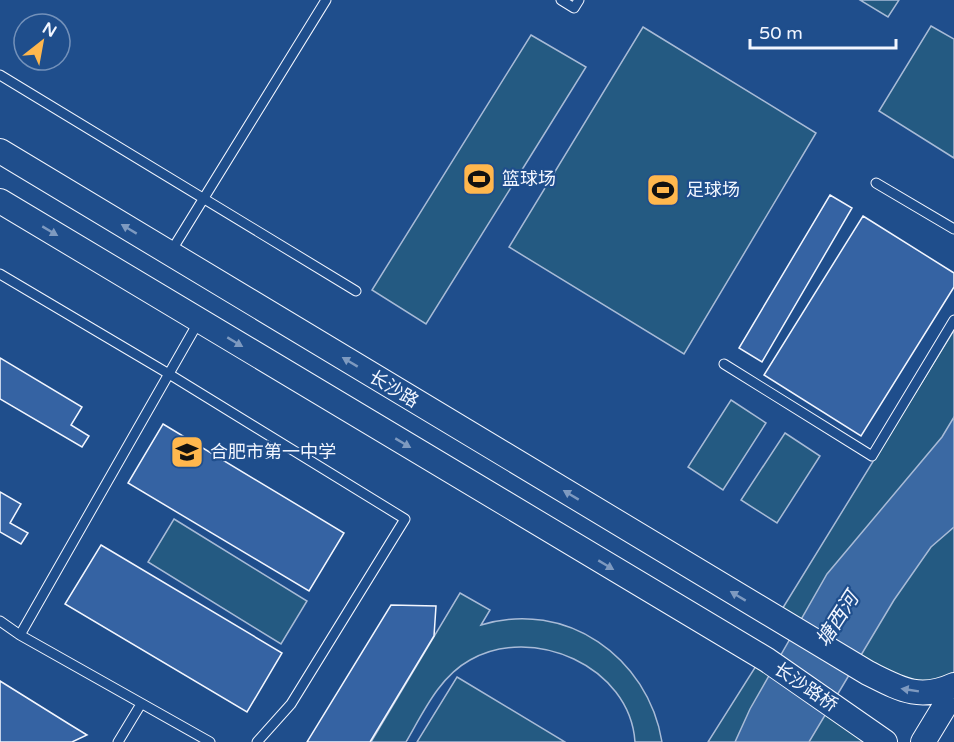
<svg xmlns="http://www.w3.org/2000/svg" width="954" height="742" viewBox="0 0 954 742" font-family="'Varela Round','Noto Sans SC',sans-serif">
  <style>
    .green { fill: #245a82; stroke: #a8bbd7; stroke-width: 1.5 }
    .water { fill: #3b69a3; stroke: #a8bbd7; stroke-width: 1.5 }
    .building { fill: #3563a3; stroke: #f2f6ff; stroke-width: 1.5 }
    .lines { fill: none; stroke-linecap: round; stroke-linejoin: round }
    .lane-casing { stroke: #f2f6ff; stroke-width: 11 }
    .secondary-casing { stroke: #f2f6ff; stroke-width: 26 }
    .lane { stroke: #1f4e8c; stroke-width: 9 }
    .secondary { stroke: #1f4e8c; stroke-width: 24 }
    .oneway { fill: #7e9ac0 }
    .labels { text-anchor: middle; stroke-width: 4.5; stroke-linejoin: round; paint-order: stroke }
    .poi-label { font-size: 18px; fill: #f2f6ff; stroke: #1f4e8c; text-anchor: start }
    .street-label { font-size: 18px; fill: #f2f6ff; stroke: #1f4e8c }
    .water-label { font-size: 20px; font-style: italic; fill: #f2f6ff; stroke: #1f4e8c }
  </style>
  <rect width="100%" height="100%" fill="#1f4e8c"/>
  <path class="green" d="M 860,0 L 899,0 L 888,17 Z
    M 931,26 L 954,39 L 954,158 L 879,111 Z
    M 643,27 L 816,133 L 684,354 L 509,247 Z
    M 531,35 L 586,67 L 426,324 L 372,290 Z
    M 954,330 L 954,685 L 934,694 L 776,619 Z
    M 731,400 L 766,423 L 723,490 L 688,467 Z
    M 785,433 L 820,456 L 777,523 L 741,500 Z
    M 174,519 L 307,601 L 281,644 L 148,562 Z
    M 460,593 L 490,610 L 481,625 C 566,599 648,657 662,742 L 635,742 C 630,666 532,624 470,660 C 439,677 423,713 406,742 L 371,742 Z
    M 761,658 L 885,742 L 708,742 Z
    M 457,677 L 565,742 L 417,742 Z"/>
  <path class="water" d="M 954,417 L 954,527 L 931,547 L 894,600 L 809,742 L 735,742 L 750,709 L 827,574 L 942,437 Z"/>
  <path class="building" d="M 830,195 L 852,208 L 762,362 L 739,348 Z
    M 863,216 L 954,273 L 954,287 L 861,436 L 764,375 Z
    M 0,358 L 82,407 L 71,425 L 89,436 L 82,447 L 0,399 Z
    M 163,424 L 344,533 L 309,591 L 128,483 Z
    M 0,492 L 21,504 L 10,523 L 28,533 L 21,544 L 0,532 Z
    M 101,545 L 282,653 L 247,712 L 65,604 Z
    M 391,605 L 436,606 L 434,636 L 370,742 L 307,742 Z
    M 0,681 L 69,724 L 87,735 L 72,742 L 0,742 Z"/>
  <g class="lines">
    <g class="lane-casing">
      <path id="lane" d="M 561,0 L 574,8 L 579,0
        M 0,75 L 356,291
        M 876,183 L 954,229
        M 170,253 L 326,0
        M 0,274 L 169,374 L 405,519 L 291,704 L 257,742
        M 724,364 L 872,456 L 954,320
        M 0,621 L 20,635 L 199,321
        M 20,635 L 210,742
        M 118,742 L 141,704"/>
    </g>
    <g class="secondary-casing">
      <path id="secondary" d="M 0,151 L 868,673 C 900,689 919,701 954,685
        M 0,201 L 767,660 L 885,742
        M 923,742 L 954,691"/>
    </g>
    <use href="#lane" class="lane"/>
    <use href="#secondary" class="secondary"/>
  </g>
  <defs><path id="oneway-solid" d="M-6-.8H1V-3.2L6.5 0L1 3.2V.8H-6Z" transform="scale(1.5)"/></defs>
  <g class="oneway">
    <use href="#oneway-solid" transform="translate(129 229) rotate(-149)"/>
    <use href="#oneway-solid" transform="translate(50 231) rotate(31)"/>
    <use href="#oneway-solid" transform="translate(235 342) rotate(31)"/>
    <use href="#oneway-solid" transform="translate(350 362) rotate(-149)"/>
    <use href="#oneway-solid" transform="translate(403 443) rotate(31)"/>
    <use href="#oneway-solid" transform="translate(571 495) rotate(-149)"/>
    <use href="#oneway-solid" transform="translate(606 565) rotate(31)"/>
    <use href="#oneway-solid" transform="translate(738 596) rotate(-149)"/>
    <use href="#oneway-solid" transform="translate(910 690) rotate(-171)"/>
  </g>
  <defs>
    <g id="stadium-square" transform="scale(1.725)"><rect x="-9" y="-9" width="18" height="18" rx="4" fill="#ffb74d" stroke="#1f4e8c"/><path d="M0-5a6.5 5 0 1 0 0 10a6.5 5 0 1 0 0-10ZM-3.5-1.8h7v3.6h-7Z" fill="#111"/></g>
    <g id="school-square" transform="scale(1.725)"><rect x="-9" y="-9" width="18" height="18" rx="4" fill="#ffb74d" stroke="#1f4e8c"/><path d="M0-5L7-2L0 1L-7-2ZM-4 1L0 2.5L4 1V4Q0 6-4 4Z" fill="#111"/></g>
  </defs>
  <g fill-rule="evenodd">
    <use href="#stadium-square" x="479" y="179"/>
    <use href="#stadium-square" x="663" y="190"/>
    <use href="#school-square" x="187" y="452"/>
  </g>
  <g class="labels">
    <g class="poi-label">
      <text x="502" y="185">篮球场</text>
      <text x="686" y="196">足球场</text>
      <text x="210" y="458">合肥市第一中学</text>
    </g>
    <g class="street-label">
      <text transform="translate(394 389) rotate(31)" y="6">长沙路</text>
      <text transform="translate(806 687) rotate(34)" y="6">长沙路桥</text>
    </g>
    <g class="water-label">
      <text transform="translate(837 619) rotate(-57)" y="7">塘西河</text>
    </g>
  </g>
  <g transform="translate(42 42) rotate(31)"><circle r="28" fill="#1f4e8c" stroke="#7391ba" stroke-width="1.5"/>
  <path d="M0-4.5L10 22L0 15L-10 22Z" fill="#ffb74d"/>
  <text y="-9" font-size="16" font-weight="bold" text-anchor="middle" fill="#f2f6ff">N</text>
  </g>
  <path d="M750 39v9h146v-9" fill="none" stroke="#f2f6ff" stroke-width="3"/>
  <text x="759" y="39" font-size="18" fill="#f2f6ff" stroke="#1f4e8c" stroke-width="4.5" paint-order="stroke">50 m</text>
</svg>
